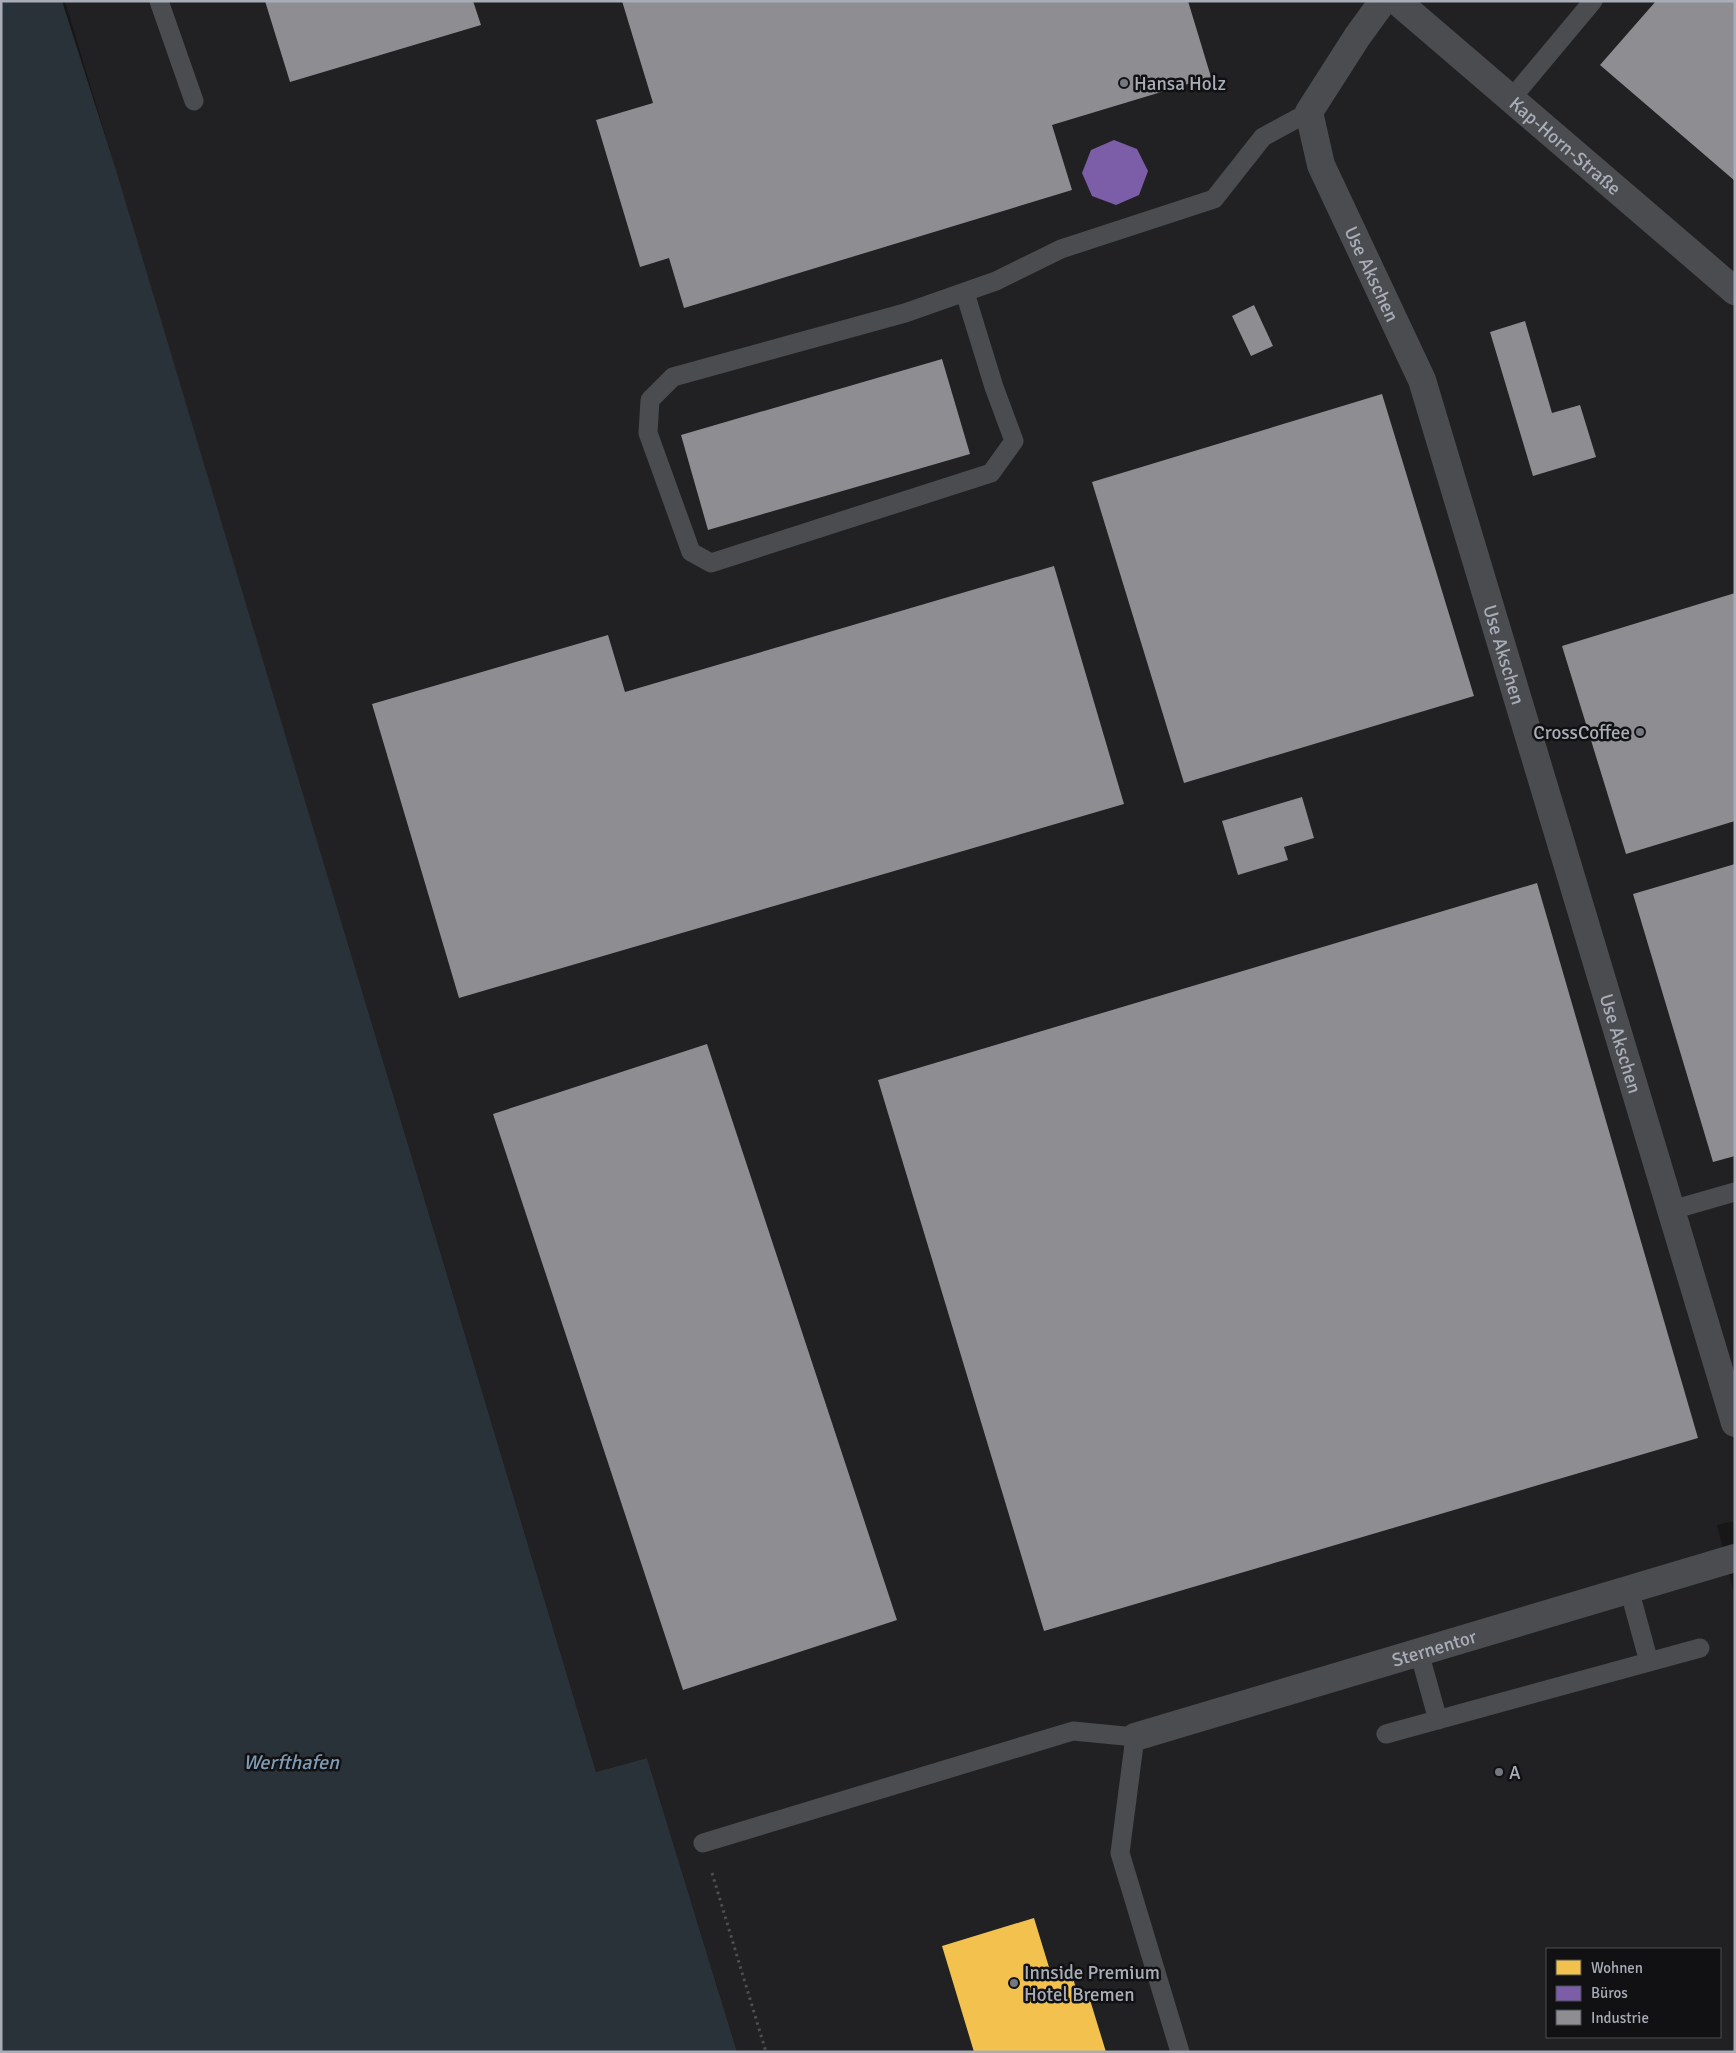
<svg xmlns="http://www.w3.org/2000/svg" width="1736" height="2053" viewBox="0 0 1736 2053" font-family="Signika,sans-serif">
  <style>
    .built { fill: #212123; fill-rule: evenodd }
    .water { fill: #2a3239 }
    .homes { fill: #f2c14e }
    .offices { fill: #7b5ea7 }
    .industry { fill: #8d8d92 }
    .lines { fill: none; stroke-linecap: round; stroke-linejoin: round }
    .path { stroke: #4d4e52; stroke-width: 3; stroke-dasharray: 2.5 4; stroke-linecap: butt }
    .lane { stroke: #4b4c50; stroke-width: 19 }
    .street { stroke: #4b4c50; stroke-width: 28 }
    .poi-dot { fill: #757880; stroke: #111113; stroke-width: 2 }
    .labels { text-anchor: middle; stroke-width: 5; stroke-linejoin: round; paint-order: stroke }
    .poi-label { font-size: 19px; fill: #a8adb8; stroke: #111113; text-anchor: start }
    .street-label { font-size: 19px; fill: #a8adb8; stroke: #111113 }
    .water-label { font-size: 20px; font-style: italic; fill: #7f9bb3; stroke: #111113 }
  </style>
  <rect width="100%" height="100%" fill="#171717"/>
  <path class="built" d="M 65,1 L 1735,1 L 1735,1521 L 1717,1525 L 1735,1597 L 1735,2052 L 737,2052 L 647,1758 L 596,1772 ZM 1547,1949 L 1720,1949 L 1720,2037 L 1547,2037 Z"/>
  <path class="water" d="M 1,1 L 62,1 L 116,170 L 596,1772 L 647,1758 L 737,2052 L 1,2052 Z"/>
  <path class="homes" d="M 1034,1918 L 1052,1977 L 1071,1971 L 1077,1992 L 1087,1990 L 1106,2052 L 974,2052 L 942,1946 Z"/>
  <path class="offices" d="M 1114,140 L 1137,149 L 1148,171 L 1139,195 L 1116,205 L 1092,196 L 1082,173 L 1091,150 Z"/>
  <path class="industry" d="M 265,1 L 473,1 L 481,25 L 290,82 Z
    M 622,1 L 1188,1 L 1211,77 L 1052,125 L 1072,190 L 684,308 L 669,258 L 640,267 L 596,120 L 653,103 Z
    M 1656,1 L 1735,1 L 1735,181 L 1600,65 Z
    M 1254,305 L 1273,346 L 1251,356 L 1232,316 Z
    M 1525,321 L 1552,413 L 1580,405 L 1596,457 L 1533,476 L 1490,332 Z
    M 942,359 L 970,454 L 708,530 L 681,435 Z
    M 1382,394 L 1474,696 L 1184,783 L 1092,482 Z
    M 1054,566 L 1124,804 L 459,998 L 372,704 L 608,635 L 625,692 Z
    M 1735,593 L 1735,821 L 1626,854 L 1562,646 Z
    M 1302,797 L 1314,838 L 1284,847 L 1288,860 L 1238,875 L 1222,821 Z
    M 1735,864 L 1735,1156 L 1713,1162 L 1633,894 Z
    M 1537,883 L 1698,1438 L 1044,1631 L 878,1080 Z
    M 707,1044 L 897,1620 L 683,1690 L 493,1114 Z"/>
  <g class="lines">
    <path class="path" d="M 712,1873 L 766,2052"/>
    <path class="lane" d="M 159,1 L 194,101
      M 1511,99 L 1593,1
      M 965,293 L 994,387 L 1014,441 L 991,473 L 711,563 L 691,552 L 648,433 L 650,400 L 673,377 L 905,313 L 996,281 L 1061,249 L 1214,199 L 1263,137 L 1309,112
      M 1672,1210 L 1735,1192
      M 1629,1589 L 1649,1662
      M 1419,1652 L 1438,1720
      M 1386,1734 L 1700,1648
      M 703,1843 L 1073,1731 L 1135,1737 L 1120,1853 L 1180,2052"/>
    <g class="street">
      <path id="s1" d="M 1383,1 L 1357,37 L 1309,112 L 1321,165 L 1422,380 L 1735,1423"/>
      <path id="s2" d="M 1397,1 L 1735,291"/>
      <path id="s3" d="M 1135,1737 L 1735,1558"/>
    </g>
  </g>
  <g class="poi-dot">
    <circle cx="1124" cy="83" r="5"/>
    <circle cx="1640" cy="732" r="5"/>
    <circle cx="1499" cy="1772" r="5"/>
    <circle cx="1014" cy="1983" r="5"/>
  </g>
  <g class="labels">
    <g class="poi-label">
      <text x="1134" y="90">Hansa Holz</text>
      <text x="1630" y="739" text-anchor="end">CrossCoffee</text>
      <text x="1509" y="1779">A</text>
      <text x="1024" y="1979">Innside Premium<tspan x="1024" dy="22">Hotel Bremen</tspan></text>
    </g>
    <g class="street-label">
      <text dy="7" stroke="none"><textPath href="#s2" startOffset="222">Kap-Horn-Straße</textPath></text>
      <text dy="7" stroke="none"><textPath href="#s1" startOffset="308">Use Akschen</textPath></text>
      <text dy="7" stroke="none"><textPath href="#s1" startOffset="712">Use Akschen</textPath></text>
      <text dy="7" stroke="none"><textPath href="#s1" startOffset="1118">Use Akschen</textPath></text>
      <text dy="7" stroke="none"><textPath href="#s3" startOffset="312">Sternentor</textPath></text>
    </g>
    <g class="water-label">
      <text x="291" y="1769">Werfthafen</text>
    </g>
  </g>
  <rect width="1736" height="2053" fill="none" stroke="#a8adb8" stroke-width="5"/>
  <rect x="1546" y="1948" width="175" height="90" fill="#111113" stroke="#4d4f55"/>
  <rect x="1556" y="1960" width="25" height="15" fill="#f2c14e" stroke="#4d4f55"/>
  <text x="1591" y="1973" font-size="15" fill="#a8adb8">Wohnen</text>
  <rect x="1556" y="1986" width="25" height="15" fill="#7b5ea7" stroke="#4d4f55"/>
  <text x="1591" y="1998" font-size="15" fill="#a8adb8">Büros</text>
  <rect x="1556" y="2010" width="25" height="15" fill="#8d8d92" stroke="#4d4f55"/>
  <text x="1591" y="2023" font-size="15" fill="#a8adb8">Industrie</text>
</svg>
